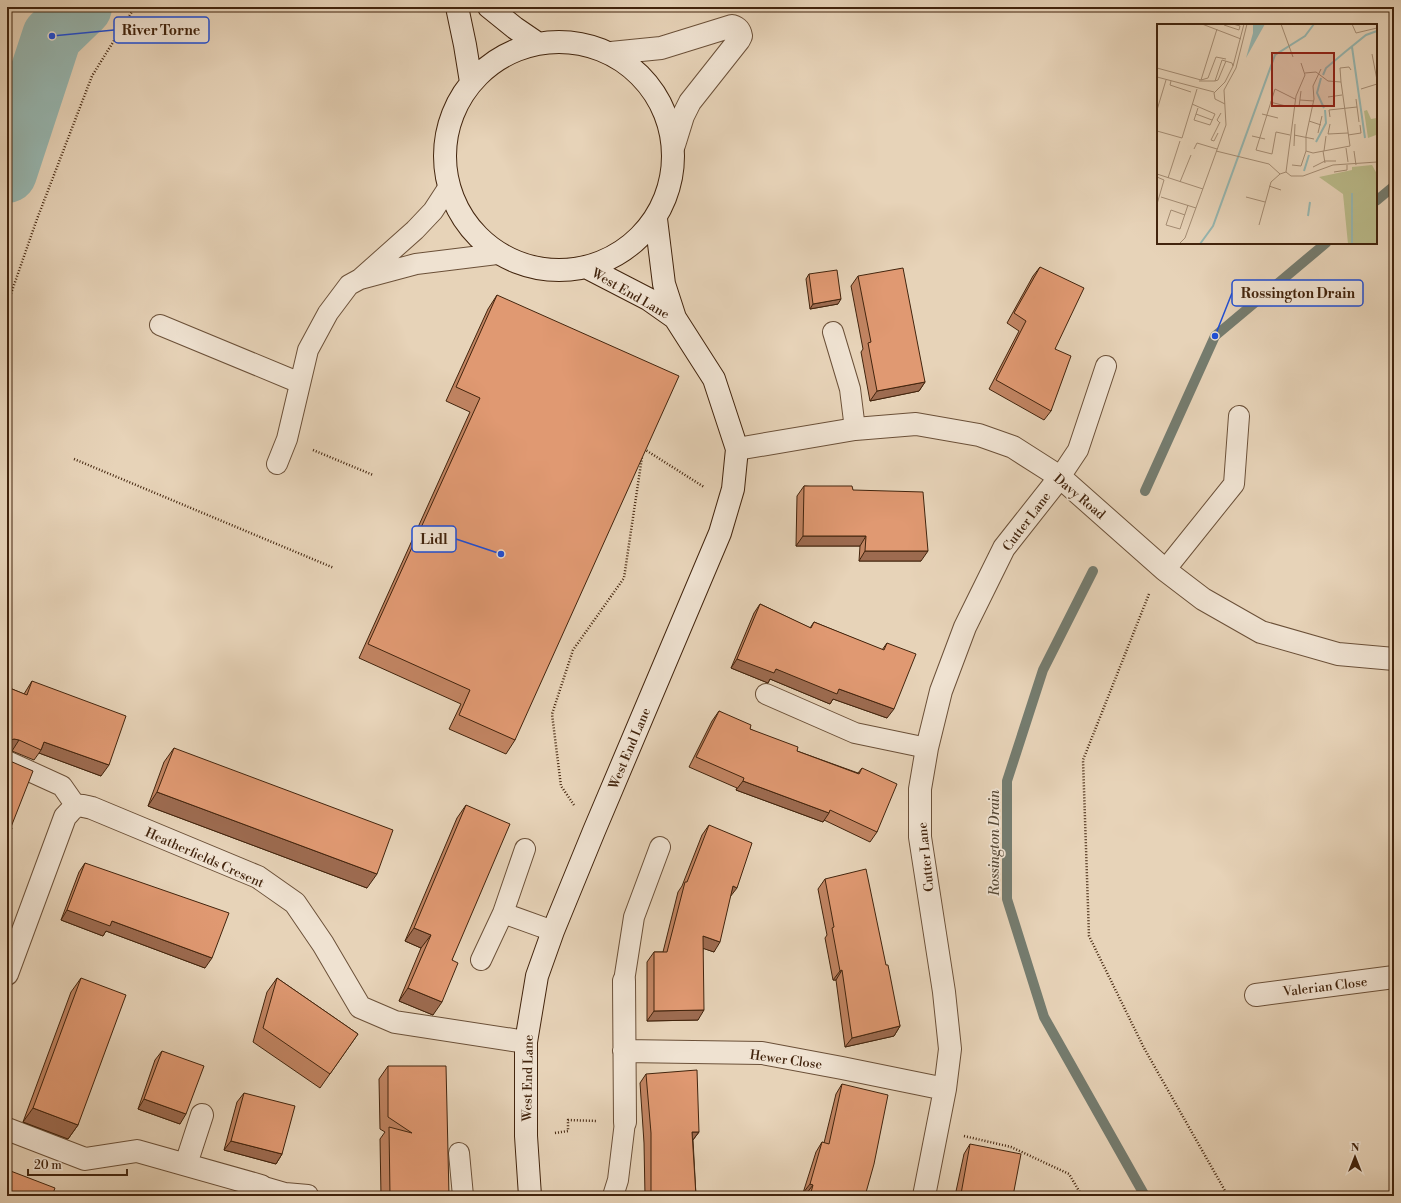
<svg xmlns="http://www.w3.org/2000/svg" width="1401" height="1203" viewBox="0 0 1401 1203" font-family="'Libre Bodoni',serif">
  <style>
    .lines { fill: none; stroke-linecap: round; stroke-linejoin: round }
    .stream { stroke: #757c6f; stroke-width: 10 }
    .river { stroke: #97b7b1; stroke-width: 60 }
    .lane-casing { stroke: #6b5038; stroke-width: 22 }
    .street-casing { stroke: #6b5038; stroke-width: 24 }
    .secondary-casing { stroke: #42240d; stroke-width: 24 }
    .path { stroke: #42240d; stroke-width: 2.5; stroke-dasharray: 1 2; stroke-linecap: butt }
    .lane { stroke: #efe2d1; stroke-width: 20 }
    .street { stroke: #efe2d1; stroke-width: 22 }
    .secondary { stroke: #efe2d1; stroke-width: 22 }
    .wall { fill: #c18462; stroke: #42240d }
    .shaded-wall { fill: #9d6b50; stroke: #42240d }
    .building { fill: #e09972; stroke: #42240d }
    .labels { text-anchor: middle; stroke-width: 3.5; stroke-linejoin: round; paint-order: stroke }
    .street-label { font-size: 13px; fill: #42240d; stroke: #efe2d1 }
    .water-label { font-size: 14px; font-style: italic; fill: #574936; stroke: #efe2d1 }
    .inset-river { fill: none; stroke: #97b7b1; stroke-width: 2 }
    .inset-road { fill: none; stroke: #a58d74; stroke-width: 1 }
    .view { fill: #8f2418; fill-opacity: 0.15; stroke: #8f2418; stroke-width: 2 }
    .inset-edge { fill: none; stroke: #42240d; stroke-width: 2 }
    .leader { fill: none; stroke: #1d4ed8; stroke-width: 1.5 }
    .callout-dot { fill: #1d4ed8; stroke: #efe2d1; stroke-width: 1.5 }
    .callout { fill: #efe2d1; stroke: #1d4ed8; stroke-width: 1.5 }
    .callout-label { font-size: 14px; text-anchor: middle; font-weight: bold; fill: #42240d }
  </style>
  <rect width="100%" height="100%" fill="#e7d3b8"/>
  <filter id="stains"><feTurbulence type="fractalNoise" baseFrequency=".005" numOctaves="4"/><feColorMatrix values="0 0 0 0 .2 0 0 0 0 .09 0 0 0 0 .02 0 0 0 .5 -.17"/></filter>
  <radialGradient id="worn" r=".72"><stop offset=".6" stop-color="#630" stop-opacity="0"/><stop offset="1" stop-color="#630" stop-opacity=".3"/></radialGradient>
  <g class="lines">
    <path class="stream" d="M 1376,201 L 1394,186
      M 1145,491 L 1215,336 L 1326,243
      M 1093,571 L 1043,670 L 1007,781 L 1007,899 L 1044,1017 L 1145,1196"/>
    <path class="river" d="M 7,173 L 52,36 L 82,7"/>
    <g class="lane-casing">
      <path id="lane" d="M 448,188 L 433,211 L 415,230 L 360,279 L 416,264 L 497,254
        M 160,325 L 300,383
        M 833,332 L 850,389 L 855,429
        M 277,464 L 287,439 L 308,350 L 328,313 L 349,285 L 360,279
        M 1060,477 L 1078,450 L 1106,366
        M 1165,570 L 1234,484 L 1239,416
        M 766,694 L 855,733 L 927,748
        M 7,761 L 62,786 L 76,806
        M 503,913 L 553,931
        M 481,960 L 503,913 L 525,849
        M 624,981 L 634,917 L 660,847
        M 459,1153 L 463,1196
        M 261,1186 L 285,1193 L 308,1195
        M 613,1196 L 618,1180 L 625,1122"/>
    </g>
    <g class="street-casing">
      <path id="street" d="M 611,53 L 661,48 L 732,26 C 738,28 740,30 741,36 L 739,40 L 690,102 L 683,116 L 674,145
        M 737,449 L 855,429 L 916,424 L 979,435 L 1013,447 L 1060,477 L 1165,570 L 1203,599 L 1261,632 L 1338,654 L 1394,659
        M 7,974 L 65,817 C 77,804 75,804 92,808 L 258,877 L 295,903 L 323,944 L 360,1007 L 395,1022 L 526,1042
        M 624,981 L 625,1122
        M 1256,995 L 1394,977
        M 624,1051 L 762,1053 L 842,1068 L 945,1089
        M 7,1129 L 85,1159 L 137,1151 L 261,1186
        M 186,1164 L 202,1115
        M 924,1196 L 945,1089 L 950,1049 L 944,992 L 920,837 L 920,789 L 927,748 L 941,691 L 965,627 L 1004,548 L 1060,477"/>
    </g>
    <g class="secondary-casing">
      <path id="secondary" d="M 457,7 L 465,45 L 471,82
        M 489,7 L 515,28 L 537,43
        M445 156a114 114 0 1 1 228 0a114 114 0 1 1-228 0Z
        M 588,268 L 648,299 L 675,318
        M 530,1196 L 526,1136 L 526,1042 L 537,976 L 553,931 L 594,831 L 720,533 L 733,489 L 737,449 L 714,379 L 675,318 L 664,284 L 656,219"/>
    </g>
    <path class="path" d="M 668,7 L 688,9
      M 7,305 L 37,219 L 92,76 L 133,10 L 136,7
      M 644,449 L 704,487
      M 313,450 L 373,475
      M 74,459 L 334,568
      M 1149,594 L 1083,760 L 1089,936 L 1144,1048 L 1228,1196
      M 574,805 L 561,786 L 552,714 L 573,650 L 624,578 L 642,457
      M 555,1133 L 568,1131 L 568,1120 L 597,1121
      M 964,1136 L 1011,1147 L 1069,1174 L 1082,1196"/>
    <use href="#lane" class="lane"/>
    <use href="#street" class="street"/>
    <use href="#secondary" class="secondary"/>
  </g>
  <path class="wall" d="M 1040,267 L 1055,349 L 1051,411 L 1044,420 L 989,389 L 1019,331 L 1007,323 L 1033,276 Z
    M 809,274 L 838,304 L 810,309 L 806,279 Z
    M 858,276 L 925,382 L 919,391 L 870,401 L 861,352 L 863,349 L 851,286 Z
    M 497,295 L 515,740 L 506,754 L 449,729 L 461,704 L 359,658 L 470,412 L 446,401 L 488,309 Z
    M 804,486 L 853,490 L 921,561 L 859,561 L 860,546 L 796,546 L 797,496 Z
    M 760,604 L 810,628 L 814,622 L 882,650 L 887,643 L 887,718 L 833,699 L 830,704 L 770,679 L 768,683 L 731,668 L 754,613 Z
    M 32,681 L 101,776 L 39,753 L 34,760 L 12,751 L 7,750 L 7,687 L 24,694 Z
    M 719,711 L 750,729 L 797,751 L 858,773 L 862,768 L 877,832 L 870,842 L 824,820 L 823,822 L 736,790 L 737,788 L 689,767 L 712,721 Z
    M 174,748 L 367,888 L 148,806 L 164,762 Z
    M 466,805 L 452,960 L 433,1015 L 399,1001 L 421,948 L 405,941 L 457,818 Z
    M 709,825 L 730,897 L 714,952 L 703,948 L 698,1020 L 647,1021 L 647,962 L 654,952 L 663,952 L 678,892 L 682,886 L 702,835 Z
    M 85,863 L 205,968 L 106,931 L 103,936 L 61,920 L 79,872 Z
    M 825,879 L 886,965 L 900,1026 L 894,1036 L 845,1047 L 836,980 L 833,980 L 825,938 L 827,935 L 818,889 Z
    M 81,978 L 78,1125 L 68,1139 L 23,1122 L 71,992 Z
    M 277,978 L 358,1034 L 320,1088 L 253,1042 L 267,992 Z
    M 162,1051 L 180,1124 L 138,1109 L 155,1060 Z
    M 388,1066 L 449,1196 L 381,1196 L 380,1139 L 385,1132 L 380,1129 L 379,1079 Z
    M 646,1074 L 699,1132 L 693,1140 L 696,1196 L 645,1196 L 644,1143 L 640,1083 Z
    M 842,1084 L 865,1196 L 805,1196 L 806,1194 L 803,1193 L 816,1152 L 822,1142 L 824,1143 L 836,1094 Z
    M 244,1093 L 282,1154 L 276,1164 L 224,1150 L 237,1102 Z
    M 970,1144 L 1013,1196 L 955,1196 L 964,1154 Z"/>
  <path class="shaded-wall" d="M 841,299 L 838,304 L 810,309 L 813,304 Z
    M 925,382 L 919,391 L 870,401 L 877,391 Z
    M 803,536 L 866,536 L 860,546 L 796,546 Z
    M 865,551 L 928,551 L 921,561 L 859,561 Z
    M 737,659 L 776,669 L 839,689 L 894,709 L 887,718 L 833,699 L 830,704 L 770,679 L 768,683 L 731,668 Z
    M 14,739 L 19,740 L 12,751 L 7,750 L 7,742 L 8,741 Z
    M 44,742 L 109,765 L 101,776 L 39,753 L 41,750 Z
    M 743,781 L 829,813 L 823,822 L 736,790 Z
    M 157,792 L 377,874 L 367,888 L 148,806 Z
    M 733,886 L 737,888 L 730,897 Z
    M 67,910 L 112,921 L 212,958 L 205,968 L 106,931 L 103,936 L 61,920 Z
    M 414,928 L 431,935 L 421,948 L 405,941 Z
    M 703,936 L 720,942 L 714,952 L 696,946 Z
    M 842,970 L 836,980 L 833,980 L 840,971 Z
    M 408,988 L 442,1002 L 433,1015 L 399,1001 Z
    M 704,1010 L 698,1020 L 647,1021 L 654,1011 Z
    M 900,1026 L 894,1036 L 845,1047 L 852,1038 Z
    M 144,1099 L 186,1114 L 180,1124 L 138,1109 Z
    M 33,1108 L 78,1125 L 68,1139 L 23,1122 Z
    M 692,1132 L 699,1132 L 692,1141 Z
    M 231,1141 L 282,1154 L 276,1164 L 224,1150 Z
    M 810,1184 L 813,1185 L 806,1194 L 803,1193 Z
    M 961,1194 L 973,1196 L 959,1196 Z"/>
  <path class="building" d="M 1040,267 L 1084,288 L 1055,349 L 1071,356 L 1051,411 L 996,380 L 1026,321 L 1014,313 Z
    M 903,268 L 925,382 L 877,391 L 868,343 L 871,342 L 858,276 Z
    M 837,270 L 841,299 L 813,304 L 809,274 Z
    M 497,295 L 679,376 L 515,740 L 459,715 L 470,690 L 368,644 L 480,398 L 456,387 Z
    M 804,486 L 852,486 L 853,490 L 923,492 L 928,551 L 865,551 L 866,536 L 803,536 Z
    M 760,604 L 811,628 L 814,622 L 884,650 L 887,643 L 916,654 L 894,709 L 839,689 L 837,694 L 776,669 L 774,673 L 737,659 Z
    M 32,681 L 126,716 L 109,765 L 44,742 L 41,750 L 19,740 L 14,739 L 8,741 L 7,742 L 7,687 L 27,695 Z
    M 719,711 L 751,725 L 750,729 L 798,747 L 797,751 L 859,774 L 862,768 L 897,784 L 877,832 L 830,810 L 829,813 L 743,781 L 744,778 L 696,757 Z
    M 174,748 L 393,830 L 377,874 L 157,792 Z
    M 7,758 L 10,761 L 33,771 L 11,827 L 12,828 L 7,841 Z
    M 466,805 L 510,824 L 452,960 L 458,963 L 442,1002 L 408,988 L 431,935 L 414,928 Z
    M 709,825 L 752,843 L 737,888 L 733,886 L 720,942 L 703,936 L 704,1010 L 654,1011 L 654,952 L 667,952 L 685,882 L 687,882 Z
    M 85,863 L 229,913 L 212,958 L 112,921 L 110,926 L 67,910 Z
    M 866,869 L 886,965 L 888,965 L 900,1026 L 852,1038 L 842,970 L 840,971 L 832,928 L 834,927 L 825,879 Z
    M 81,978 L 126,995 L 78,1125 L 33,1108 Z
    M 277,978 L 358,1034 L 330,1074 L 263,1028 Z
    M 162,1051 L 204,1066 L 186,1114 L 144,1099 Z
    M 388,1066 L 446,1066 L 449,1196 L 390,1196 L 389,1127 L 412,1133 L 388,1117 Z
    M 697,1070 L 699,1132 L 692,1132 L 696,1196 L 651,1196 L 651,1133 L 646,1074 Z
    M 842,1084 L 888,1095 L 874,1164 L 865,1196 L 810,1196 L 813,1185 L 810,1184 L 822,1142 L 829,1144 Z
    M 244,1093 L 295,1106 L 282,1154 L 231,1141 Z
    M 970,1144 L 1021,1154 L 1013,1196 L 973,1196 L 961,1194 Z
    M 8,1170 L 55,1188 L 52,1196 L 7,1196 L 7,1174 Z"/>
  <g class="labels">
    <g class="street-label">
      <text transform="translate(631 293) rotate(30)" y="5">West End Lane</text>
      <text transform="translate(1080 496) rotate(40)" y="5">Davy Road</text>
      <text transform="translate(1026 521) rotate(-53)" y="5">Cutter Lane</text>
      <text transform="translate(629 748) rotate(-67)" y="5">West End Lane</text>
      <text transform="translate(205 857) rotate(24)" y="5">Heatherfields Cresent</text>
      <text transform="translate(925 857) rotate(-96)" y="5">Cutter Lane</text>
      <text transform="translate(1325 986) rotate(-7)" y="5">Valerian Close</text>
      <text transform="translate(786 1059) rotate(8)" y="5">Hewer Close</text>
      <text transform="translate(527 1078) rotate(-89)" y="5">West End Lane</text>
    </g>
    <g class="water-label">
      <text transform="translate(994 843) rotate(-90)" y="5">Rossington Drain</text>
    </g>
  </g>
  <g transform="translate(1157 24)">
    <rect width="220" height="220" fill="#e7d3b8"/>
    <path d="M 210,86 L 214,95 L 220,94 L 219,111 L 211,114 L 207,87 ZM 215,141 L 220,150 L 220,220 L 191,220 L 186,170 L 162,153 L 195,146 L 195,143 Z" fill="#babb8b"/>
    <path d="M 96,0 L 108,0 L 89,34 L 96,9 Z" fill="#97b7b1"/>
    <path class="inset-river" d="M 195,23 L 208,114M 166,51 L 169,44 L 188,28 L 209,11 L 220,7M 164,54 L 160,69 L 167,84M 159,118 L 169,99 L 168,86M 147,147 L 152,131M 195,169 L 195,220M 151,192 L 153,178M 43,220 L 56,202 L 118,31 L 148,12 L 157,0"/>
    <path class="inset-road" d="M 45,0 L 84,15M 124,0 L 136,33M 195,0 L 199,9 L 220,4M 67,1 L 82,6 L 83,2 L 76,0M 215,30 L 220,56M 144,39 L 148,51 L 139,72 L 129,148 L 134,152 L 146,152 L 176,141 L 220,138M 0,44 L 44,56 L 60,5M 148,49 L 159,48 L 171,57 L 184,58 L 193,122 L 156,129 L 149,127M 0,53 L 57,68M 44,56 L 51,54 L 59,33 L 69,35M 14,57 L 13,61 L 34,68M 42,57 L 58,57 L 65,36 L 75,39 L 76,42M 58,57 L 61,56 L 69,37M 184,58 L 183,44 L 192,43 L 194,46M 204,65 L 220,60M 171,73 L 185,71M 199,75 L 202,98M 143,76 L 157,77M 113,78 L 129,82M 35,80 L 58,90 L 53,101 L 37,96 L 41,84M 68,80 L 58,75 L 57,69 L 68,58 L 76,42 L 87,0M 142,83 L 144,67M 0,86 L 9,56M 39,90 L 55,96M 105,90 L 121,94M 173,93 L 172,86 L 200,83M 152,97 L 164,101M 63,99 L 60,96 L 64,89M 173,100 L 171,110 L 191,109M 0,107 L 25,114 L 40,65M 61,109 L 57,117 L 54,116 L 63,98M 161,109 L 165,92M 133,111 L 119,108 L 115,130 L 99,126 L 118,65 L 138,75M 137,111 L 157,115M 191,111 L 204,109 L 203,101M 95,112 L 108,115M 137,122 L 138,100M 189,124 L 191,138M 37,125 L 40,119 L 60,125M 59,127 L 112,140 L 123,150M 166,127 L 168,139M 167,127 L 169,112M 197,127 L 199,141M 135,141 L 144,142 L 149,127 L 149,112 L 157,75 L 156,62 L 164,45M 156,143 L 168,137 L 179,137M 177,148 L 190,146 L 190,141M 0,150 L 46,165M 0,153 L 7,156 L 0,180M 11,154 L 23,117M 23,158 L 34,131M 112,162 L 124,166M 4,173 L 39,184M 89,173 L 108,178M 28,191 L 14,186 L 9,201 L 23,205 L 31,181M 102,201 L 114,158 L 123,150 L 129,148M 22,220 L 28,214 L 69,101 L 67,66 L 79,44 L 90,0"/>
    <path class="view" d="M 115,29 L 177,29 L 177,82 L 115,82 Z"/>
    <rect width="220" height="220" class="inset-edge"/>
  </g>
  <path class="leader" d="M52 36L114 30M1215 336L1232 293M501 554L456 539"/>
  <g class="callout-dot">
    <circle cx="52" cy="36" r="4"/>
    <circle cx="1215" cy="336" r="4"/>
    <circle cx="501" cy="554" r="4"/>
  </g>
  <g class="callout">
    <rect x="114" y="17" width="95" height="26" rx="4"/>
    <rect x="1232" y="280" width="131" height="26" rx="4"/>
    <rect x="412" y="526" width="44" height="26" rx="4"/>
  </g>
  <g class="callout-label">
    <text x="161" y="35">River Torne</text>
    <text x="1298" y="298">Rossington Drain</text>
    <text x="434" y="544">Lidl</text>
  </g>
  <rect width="1401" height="1203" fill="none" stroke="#e7d3b8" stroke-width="24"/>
  <rect x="8" y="8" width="1385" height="1187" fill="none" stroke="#42240d" stroke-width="2"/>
  <rect x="12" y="12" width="1377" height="1179" fill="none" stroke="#42240d"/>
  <g transform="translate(1355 1157)" stroke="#efe2d1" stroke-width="3" paint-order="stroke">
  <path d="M0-3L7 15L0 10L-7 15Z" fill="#42240d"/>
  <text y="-6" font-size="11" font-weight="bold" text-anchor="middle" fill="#42240d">N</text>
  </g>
  <path d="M28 1169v6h99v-6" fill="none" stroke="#42240d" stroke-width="2"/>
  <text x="34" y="1169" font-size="12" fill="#42240d" stroke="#efe2d1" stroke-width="3" paint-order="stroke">20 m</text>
  <rect width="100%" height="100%" filter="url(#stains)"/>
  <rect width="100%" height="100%" fill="url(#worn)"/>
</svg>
